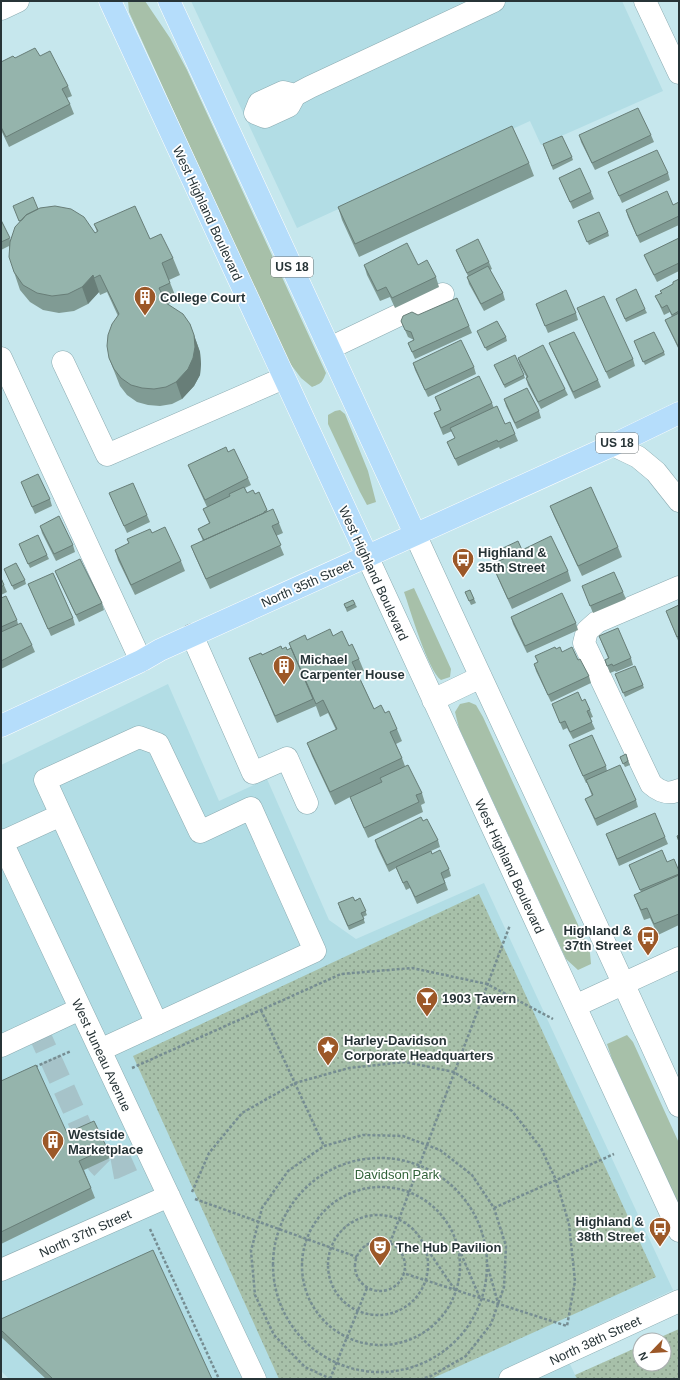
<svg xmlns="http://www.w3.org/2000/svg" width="680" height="1380" viewBox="0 0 680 1380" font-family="Arial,sans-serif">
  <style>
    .built { fill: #b2dde5 }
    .grass { fill: #a7c0a9 }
    .park { fill: url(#park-dots) }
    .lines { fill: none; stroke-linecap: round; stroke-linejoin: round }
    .minor-tunnel { stroke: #a6c3c9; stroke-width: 22; stroke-dasharray: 22 11; stroke-linecap: butt }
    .minor-casing { stroke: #8babb1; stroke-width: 23 }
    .major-casing { stroke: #fff; stroke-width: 23 }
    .path { stroke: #768d92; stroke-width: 2.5; stroke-dasharray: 3 2; stroke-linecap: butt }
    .minor { stroke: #fff; stroke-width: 22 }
    .major { stroke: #b5ddfb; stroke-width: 22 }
    .wall { fill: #809b94 }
    .shaded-wall { fill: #687e78 }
    .building { fill: #95b4ac; stroke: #687e78 }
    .labels { text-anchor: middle; stroke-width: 3.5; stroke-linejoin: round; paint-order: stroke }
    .shield { fill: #fff; stroke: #687173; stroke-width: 1 }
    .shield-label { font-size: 12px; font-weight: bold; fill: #273437 }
    .street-label { font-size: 13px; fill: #273437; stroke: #fff }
    .poi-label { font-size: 13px; font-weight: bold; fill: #273437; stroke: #fff; text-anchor: start }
    .park-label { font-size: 13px; fill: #33633a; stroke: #fff }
  </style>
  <defs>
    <pattern id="park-dots" width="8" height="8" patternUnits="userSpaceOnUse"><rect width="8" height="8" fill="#a7c0a9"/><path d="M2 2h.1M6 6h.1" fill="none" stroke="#889d8a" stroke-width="1.8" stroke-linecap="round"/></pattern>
  </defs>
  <rect width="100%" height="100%" fill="#c6e7ed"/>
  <path class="built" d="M 191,1 L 622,1 L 663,91 L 541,145 L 530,121 L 297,228 Z
    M 168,684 L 219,801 L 267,779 L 329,920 L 356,939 L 484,883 L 673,1290 L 560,1343 L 577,1379 L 9,1379 L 1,1371 L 1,765 Z"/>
  <path class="grass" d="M 128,1 L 145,1 L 170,38 L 187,70 L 326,373 C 322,383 322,383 312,387 L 301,378 L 289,362 L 194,156 L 129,12 Z
    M 340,410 L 345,414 L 368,471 L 376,502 L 367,505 L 360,492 L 328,424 L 328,415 L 335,411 Z
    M 414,588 L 451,669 L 450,677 L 441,680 C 428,671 410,609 404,592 Z
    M 469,702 L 476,705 L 483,717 L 585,940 L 590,953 L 591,964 L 578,970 L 566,959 L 459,728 L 455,712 L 460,704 Z
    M 627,1035 L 633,1042 L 679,1143 L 679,1205 L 612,1059 L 607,1044 Z"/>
  <path class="park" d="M 479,894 L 656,1277 L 431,1379 L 279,1379 L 133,1056 Z
    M 679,1329 L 679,1379 L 577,1379 L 575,1375 L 640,1346 L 640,1364 L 664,1364 L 664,1340 L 654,1340 Z"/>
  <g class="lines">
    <path class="minor-tunnel" d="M 37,1029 L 98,1164 L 104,1170 L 115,1168 L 149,1153"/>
    <g class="minor-casing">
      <path id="minor" d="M 645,1 L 679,73
        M 1,9 L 18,1
        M 283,92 L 295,95 L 289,106 L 265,117 L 255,113 L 259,103 Z
        M 295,95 L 310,87 L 494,1
        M 330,348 L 443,294
        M 1,358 L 141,661
        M 63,362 L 107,455 L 284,378
        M 613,445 L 638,457 L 656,472 L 679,501
        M 415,534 C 502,725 593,914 679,1106
        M 367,556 L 679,1231
        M 679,587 L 597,622 L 587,631 L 584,643 L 651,784 C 660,792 668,795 679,790
        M 192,635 L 253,773 L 287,758 L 307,803
        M 433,700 L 481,677
        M 1,840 L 255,1379
        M 2,842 L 61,815
        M 575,1006 L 679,958
        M 1,1046 L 80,1009
        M 100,1050 C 172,1017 243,984 315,951 L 251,808 L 200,832 L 158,744 L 139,737 L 45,780 L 157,1024
        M 1,1270 L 169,1196
        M 510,1379 L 679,1301"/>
    </g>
    <g class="major-casing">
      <path id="major" d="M 110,1 L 367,556
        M 169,1 L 415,534
        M 1,726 L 141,661 L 160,650 L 613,445 L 679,413"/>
    </g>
    <path class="path" d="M 261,1010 L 324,1146
      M 35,1067 L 71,1051
      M 132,1068 L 341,974 L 412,968 L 487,984 L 553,1019
      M273 1265a107 107 0 1 1 214 0a107 107 0 1 1-214 0Z
      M302 1266a79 79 0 1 1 158 0a79 79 0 1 1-158 0Z
      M 192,1192 L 209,1153 L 242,1113 L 295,1083 L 349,1068 L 405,1062 L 454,1072 L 512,1111 L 541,1148 L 556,1180 L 569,1224 L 575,1281 L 567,1326 L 403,1273
      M 195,1199 L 357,1257
      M 494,1208 L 614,1154
      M328 1265a50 50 0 1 1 100 0a50 50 0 1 1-100 0Z
      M 150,1229 L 219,1379
      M355 1266a25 25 0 1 1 50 0a25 25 0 1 1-50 0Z
      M 390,1243 L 510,925
      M 425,1246 L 455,1290
      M 459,1249 L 480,1298
      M 487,1264 L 498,1303
      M 330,1379 L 367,1288
      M 331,1379 L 305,1367 L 274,1335 L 255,1295 L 251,1251 L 262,1208 L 288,1171 L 324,1146 L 363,1135 L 403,1136 L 440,1150 L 472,1175 L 494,1208 L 506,1246 L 504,1287 L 491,1324 L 466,1356 L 431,1376 L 422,1379"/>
    <use href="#minor" class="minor"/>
    <use href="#major" class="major"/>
  </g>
  <path class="wall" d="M 40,56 L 68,86 L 72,96 L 67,98 L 70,104 L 74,114 L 9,147 L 1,130 L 1,62 L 15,58 Z
    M 579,135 L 651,135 L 654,142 L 595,170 L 581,142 Z
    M 543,144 L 572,157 L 573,160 L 553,170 Z
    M 529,163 L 534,176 L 359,257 L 342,220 L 338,207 Z
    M 608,172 L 668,173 L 670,180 L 622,203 Z
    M 559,178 L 591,192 L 594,199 L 573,209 Z
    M 679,202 L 679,225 L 640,243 L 628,217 L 626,210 L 673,205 Z
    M 13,206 L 38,209 L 95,233 L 97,232 L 94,224 L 150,239 L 173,258 L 180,275 L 169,280 L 177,300 L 168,304 L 190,324 L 200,352 L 201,364 L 200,375 L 194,386 L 182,399 L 172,404 L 160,406 L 148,405 L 137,402 L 127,395 L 120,386 L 109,358 L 118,316 L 107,292 L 100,295 L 99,292 L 88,304 L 74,311 L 59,313 L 43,310 L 30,302 L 20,290 L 14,272 L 9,246 L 1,250 L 1,220 L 10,240 L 20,222 Z
    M 578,221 L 608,232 L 609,236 L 589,245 Z
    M 679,238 L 679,271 L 657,282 L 647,262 L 644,255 Z
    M 456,250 L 489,262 L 492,269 L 490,270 L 503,293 L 505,300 L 484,311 L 469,284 L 467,277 L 468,276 L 459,257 Z
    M 364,265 L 418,265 L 436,277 L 439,287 L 395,308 L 390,297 L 380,301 L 367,275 Z
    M 679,279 L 679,350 L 668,327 L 665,320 L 672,317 L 670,312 L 664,315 L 658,302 L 655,296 L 661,293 L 660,291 L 673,284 Z
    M 618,302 L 645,309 L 647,313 L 626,322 Z
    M 536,304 L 576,313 L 578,320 L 548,333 Z
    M 577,308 L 633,359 L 635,366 L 609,379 Z
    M 418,315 L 469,326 L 472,333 L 415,359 L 408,343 L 414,340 L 408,337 L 401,321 Z
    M 477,331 L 506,337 L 507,341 L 487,351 Z
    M 634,341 L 664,352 L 665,355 L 645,365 Z
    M 549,343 L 598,380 L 601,387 L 575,399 L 552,350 Z
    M 518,358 L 565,389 L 568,395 L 541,409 L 528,385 L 526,378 L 527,378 L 520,365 Z
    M 413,363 L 474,367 L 476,374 L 428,397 L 415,370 Z
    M 494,365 L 524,375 L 525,378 L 505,388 Z
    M 435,397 L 492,403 L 494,408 L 505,424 L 515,434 L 518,441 L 500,449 L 499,447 L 458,466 L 447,442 L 455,438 L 452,431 L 443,435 L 434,413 L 440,410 Z
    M 504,399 L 539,411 L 541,418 L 517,429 L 506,406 Z
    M 228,452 L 248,478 L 251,485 L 245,488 L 247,493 L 255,494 L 259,492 L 268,512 L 279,523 L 283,533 L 276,536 L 284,555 L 210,589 L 195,556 L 191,546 L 203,541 L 198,529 L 209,523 L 203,509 L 229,496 L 207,507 L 191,472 L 188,465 Z
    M 21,482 L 50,499 L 52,506 L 35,514 Z
    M 109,493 L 147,515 L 150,522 L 127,533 Z
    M 550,506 L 618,547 L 622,557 L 582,576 L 554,516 Z
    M 40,526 L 73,545 L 75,552 L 56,561 L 42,533 Z
    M 152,533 L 181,561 L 185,571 L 135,595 L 118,560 L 115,550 L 129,543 L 127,539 Z
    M 19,544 L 47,555 L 49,559 L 30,568 Z
    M 503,548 L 522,550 L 568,571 L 571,581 L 512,609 L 496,574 L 492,564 L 507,557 Z
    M 4,569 L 25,580 L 26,584 L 14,590 Z
    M 55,571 L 102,603 L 104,610 L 79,622 L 58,578 Z
    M 1,578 L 7,592 L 1,595 Z
    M 28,584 L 73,618 L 75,625 L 51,636 Z
    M 582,586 L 623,592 L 626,599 L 593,613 Z
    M 470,590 L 476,603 L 471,605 L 465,592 Z
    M 1,598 L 17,620 L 18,624 L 32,645 L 35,652 L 1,669 Z
    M 353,600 L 357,607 L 347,612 L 344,604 Z
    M 679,605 L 679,643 L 666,611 Z
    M 511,617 L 576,623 L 578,630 L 527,653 L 513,624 Z
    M 333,636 L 349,646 L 359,659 L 364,671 L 358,674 L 374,709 L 385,713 L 397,729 L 402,741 L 396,744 L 402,758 L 405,766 L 422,793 L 425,803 L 421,805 L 423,812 L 368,838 L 354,807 L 350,797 L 335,805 L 312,756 L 307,743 L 336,730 L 328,713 L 320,717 L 316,706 L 277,723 L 249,658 L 282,649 L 287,650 L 291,648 L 289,643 L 307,640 Z
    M 599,636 L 631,658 L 633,665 L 616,672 L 615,671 L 610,673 L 605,660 L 608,658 Z
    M 556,649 L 578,660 L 589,676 L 591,683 L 551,702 L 536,671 L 534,664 L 538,662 L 535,656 Z
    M 615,674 L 643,685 L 644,688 L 625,697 Z
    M 582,701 L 590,710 L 593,717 L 590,718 L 595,729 L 573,739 L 567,728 L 563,730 L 552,704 Z
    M 569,745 L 606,766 L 607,771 L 636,800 L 638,807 L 597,826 L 585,799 L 592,796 L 587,783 L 586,783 Z
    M 626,754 L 630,765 L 625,767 L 620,757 Z
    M 423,821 L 438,840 L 440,847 L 431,851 L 432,854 L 449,869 L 451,876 L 444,879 L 448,890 L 417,904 L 410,888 L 406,890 L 396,868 L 389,872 L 377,847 L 375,840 Z
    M 606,834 L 665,837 L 668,844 L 619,866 Z
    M 667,862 L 679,871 L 679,925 L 658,935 L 650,918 L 644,920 L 634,895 L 641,892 L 629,865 Z
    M 360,898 L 367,915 L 363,917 L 365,923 L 349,930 L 339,907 Z
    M 1,1081 L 67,1133 L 107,1148 L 110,1158 L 84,1170 L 95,1198 L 1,1244 Z
    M 1,1319 L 212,1379 L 46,1379 L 1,1337 Z"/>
  <path class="shaded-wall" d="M 93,275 L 99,292 L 88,304 L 82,287 Z
    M 194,335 L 200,352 L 201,364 L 200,375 L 194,386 L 182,399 L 176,382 Z"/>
  <path class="building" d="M 35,48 L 40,56 L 50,51 L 68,86 L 62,89 L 70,104 L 6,137 L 1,127 L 1,62 L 13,56 L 15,58 Z
    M 638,108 L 651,135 L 592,163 L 579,135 Z
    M 512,126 L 529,163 L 355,244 L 338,207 Z
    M 562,136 L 572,157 L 552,166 L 543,144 Z
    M 657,150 L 668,173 L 619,196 L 608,172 Z
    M 580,168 L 591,192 L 570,202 L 559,178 Z
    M 667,191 L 673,205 L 679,202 L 679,216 L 637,236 L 626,210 Z
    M 33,197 L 38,209 L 26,215 L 22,220 L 19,221 L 13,206 Z
    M 55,206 L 71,209 L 84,217 L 95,233 L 98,231 L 94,224 L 135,206 L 150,239 L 161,234 L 173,258 L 162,263 L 170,283 L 159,288 L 166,303 L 183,314 L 190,324 L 194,335 L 195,347 L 193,358 L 188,369 L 176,382 L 166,387 L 154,389 L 142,388 L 131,385 L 121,378 L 114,369 L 109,358 L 107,346 L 108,335 L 112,324 L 119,314 L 100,275 L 94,278 L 93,275 L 82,287 L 68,294 L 52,296 L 37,293 L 23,285 L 14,272 L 9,257 L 10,242 L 15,227 L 26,215 L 40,208 Z
    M 599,212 L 608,232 L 587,242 L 578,221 Z
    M 1,220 L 10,238 L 1,242 Z
    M 679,238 L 679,263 L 654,275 L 644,255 Z
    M 478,239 L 489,262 L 467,273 L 456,250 Z
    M 407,243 L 418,265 L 427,260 L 436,277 L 392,298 L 386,287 L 377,291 L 364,265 Z
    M 488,266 L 503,293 L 481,304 L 467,277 Z
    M 679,279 L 679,311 L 672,315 L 667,305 L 662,308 L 655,296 L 662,293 L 660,291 L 673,284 L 673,282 Z
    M 636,289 L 645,309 L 625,319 L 616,299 Z
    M 566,290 L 576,313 L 545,326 L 536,304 Z
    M 604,296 L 633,359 L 606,372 L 577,308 Z
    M 457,298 L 469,326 L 412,352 L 408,343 L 414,340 L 411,332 L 405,330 L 401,321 L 403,316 L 412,312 L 418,315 Z
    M 679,313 L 679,348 L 665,320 Z
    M 497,321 L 506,337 L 485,348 L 477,331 Z
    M 574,332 L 598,380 L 573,392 L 549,343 Z
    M 654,332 L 664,352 L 643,362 L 634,341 Z
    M 461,340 L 474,367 L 425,390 L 413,363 Z
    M 543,345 L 565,389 L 538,402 L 526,378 L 528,377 L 518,358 Z
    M 515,355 L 524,375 L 504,385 L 494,365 Z
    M 479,376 L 492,403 L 441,428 L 434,413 L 441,410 L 435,397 Z
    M 527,388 L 539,411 L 515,423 L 504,399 Z
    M 497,406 L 505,424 L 510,422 L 515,434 L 498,442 L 497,440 L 455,459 L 447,442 L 455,438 L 450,428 Z
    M 226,447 L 228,452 L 234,449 L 248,478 L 205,500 L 188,465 Z
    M 38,474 L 50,499 L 32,507 L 21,482 Z
    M 133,483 L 147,515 L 124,526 L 109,493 Z
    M 244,487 L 247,493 L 253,490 L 255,494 L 259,492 L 267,510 L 264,512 L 264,513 L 204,540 L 198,529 L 210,523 L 203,509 L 230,496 L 229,494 Z
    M 591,487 L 618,547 L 578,566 L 550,506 Z
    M 273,509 L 279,523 L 272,526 L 281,545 L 206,579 L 191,546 Z
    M 59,516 L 73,545 L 54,554 L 40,526 Z
    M 165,527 L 181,561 L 131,585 L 115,550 L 129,543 L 127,539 L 150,529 L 152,533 Z
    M 38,535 L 47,555 L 28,564 L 19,544 Z
    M 551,536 L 568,571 L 508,599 L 492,564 L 508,557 L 503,548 L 518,541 L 522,550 Z
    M 80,559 L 102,603 L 76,615 L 55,571 Z
    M 16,563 L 25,580 L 12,586 L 4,569 Z
    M 614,572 L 623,592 L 590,606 L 582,586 Z
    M 53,573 L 73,618 L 48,629 L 28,584 Z
    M 1,578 L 4,585 L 1,587 Z
    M 470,590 L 474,599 L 469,601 L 465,592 Z
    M 562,593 L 576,623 L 525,646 L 511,617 Z
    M 6,596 L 17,620 L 1,627 L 1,598 Z
    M 353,600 L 355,604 L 346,608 L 344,604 Z
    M 679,605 L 679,635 L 677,637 L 666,611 Z
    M 21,623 L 32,645 L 1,661 L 1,632 Z
    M 618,628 L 631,658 L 613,666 L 612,664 L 607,666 L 605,660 L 609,658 L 599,636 Z
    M 330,629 L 333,636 L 342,631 L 349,646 L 352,644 L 359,659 L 352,662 L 374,709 L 381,705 L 385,713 L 389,711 L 397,729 L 390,732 L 402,758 L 330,792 L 307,743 L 337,729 L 323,700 L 316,704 L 289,643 L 305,635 L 307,640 Z
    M 281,646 L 282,649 L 286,647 L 287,650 L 291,648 L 313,699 L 275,716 L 249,658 L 261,653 L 262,655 Z
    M 555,647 L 556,649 L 560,647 L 562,652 L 572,647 L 578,660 L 580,659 L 589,676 L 548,695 L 534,664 L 538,662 L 535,656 Z
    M 635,666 L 643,685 L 623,693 L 615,674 Z
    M 578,692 L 582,701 L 585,699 L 590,710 L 587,711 L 592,722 L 570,732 L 565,721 L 560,723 L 552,704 Z
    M 592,735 L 606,766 L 583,776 L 569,745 Z
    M 626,754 L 628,761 L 623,764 L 620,757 Z
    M 408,765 L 422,793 L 416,795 L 419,802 L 364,828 L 350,797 L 382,782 L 380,778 Z
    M 620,765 L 636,800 L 595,819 L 585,799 L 593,795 L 586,780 Z
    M 655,813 L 665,837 L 617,859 L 606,834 Z
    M 421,817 L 423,821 L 427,819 L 438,840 L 387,865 L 375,840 Z
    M 679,835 L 679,842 L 677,836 Z
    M 440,850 L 449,869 L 441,873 L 445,883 L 415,897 L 407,881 L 403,883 L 396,867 L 431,851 L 432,854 Z
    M 662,850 L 667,862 L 674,859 L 679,871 L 679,874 L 640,890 L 629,865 Z
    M 679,875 L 679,914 L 654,924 L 647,908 L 641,910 L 634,895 Z
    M 353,897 L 355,901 L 360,898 L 366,911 L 361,913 L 364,919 L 348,926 L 338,903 Z
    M 36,1065 L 67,1133 L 94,1121 L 107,1148 L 79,1161 L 91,1188 L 1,1232 L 1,1081 Z
    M 153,1250 L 212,1379 L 53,1379 L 1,1330 L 1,1319 Z"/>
  <defs>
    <g id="building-pin" transform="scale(1.15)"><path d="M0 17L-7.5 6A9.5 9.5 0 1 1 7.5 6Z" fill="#9c5828" stroke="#fff"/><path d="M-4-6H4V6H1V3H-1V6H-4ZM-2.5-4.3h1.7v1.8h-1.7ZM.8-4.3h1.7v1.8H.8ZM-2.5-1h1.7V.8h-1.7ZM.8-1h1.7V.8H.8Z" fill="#fff"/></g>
    <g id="bus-pin" transform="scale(1.15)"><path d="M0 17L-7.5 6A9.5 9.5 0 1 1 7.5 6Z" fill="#9c5828" stroke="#fff"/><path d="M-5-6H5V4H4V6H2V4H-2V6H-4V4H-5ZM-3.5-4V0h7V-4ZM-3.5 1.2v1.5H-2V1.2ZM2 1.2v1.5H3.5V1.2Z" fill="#fff"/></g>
    <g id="bar-pin" transform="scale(1.15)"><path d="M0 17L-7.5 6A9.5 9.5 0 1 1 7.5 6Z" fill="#9c5828" stroke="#fff"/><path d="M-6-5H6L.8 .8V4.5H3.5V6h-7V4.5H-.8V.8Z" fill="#fff"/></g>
    <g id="sight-pin" transform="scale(1.15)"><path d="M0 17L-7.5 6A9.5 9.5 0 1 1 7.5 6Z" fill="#9c5828" stroke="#fff"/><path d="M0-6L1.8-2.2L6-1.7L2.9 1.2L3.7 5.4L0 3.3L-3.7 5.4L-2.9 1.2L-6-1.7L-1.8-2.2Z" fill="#fff"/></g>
    <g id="theatre-pin" transform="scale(1.15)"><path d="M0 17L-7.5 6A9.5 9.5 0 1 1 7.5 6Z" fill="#9c5828" stroke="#fff"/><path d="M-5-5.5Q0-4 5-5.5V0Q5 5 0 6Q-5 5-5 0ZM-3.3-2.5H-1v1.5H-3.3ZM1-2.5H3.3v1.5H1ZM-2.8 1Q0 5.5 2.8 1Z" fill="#fff"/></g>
  </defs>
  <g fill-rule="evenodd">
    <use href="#building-pin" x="145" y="297"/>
    <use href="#bus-pin" x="463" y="559"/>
    <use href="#building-pin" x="284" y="666"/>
    <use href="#bus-pin" x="648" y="937"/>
    <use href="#bar-pin" x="427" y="998"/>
    <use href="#sight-pin" x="328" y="1047"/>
    <use href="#building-pin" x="53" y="1141"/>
    <use href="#bus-pin" x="660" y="1228"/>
    <use href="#theatre-pin" x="380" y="1247"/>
  </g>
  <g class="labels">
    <g class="shield">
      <rect x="271" y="257" width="42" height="20" rx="3"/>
      <rect x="596" y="433" width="42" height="20" rx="3"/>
    </g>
    <g class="shield-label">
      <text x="292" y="271">US 18</text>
      <text x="617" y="447">US 18</text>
    </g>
    <g class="street-label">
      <text transform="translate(208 213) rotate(65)" y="5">West Highland Boulevard</text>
      <text transform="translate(374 573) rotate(65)" y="5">West Highland Boulevard</text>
      <text transform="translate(307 583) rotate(-24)" y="5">North 35th Street</text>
      <text transform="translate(510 866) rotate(65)" y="5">West Highland Boulevard</text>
      <text transform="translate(102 1055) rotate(65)" y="5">West Juneau Avenue</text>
      <text transform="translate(85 1233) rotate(-24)" y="5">North 37th Street</text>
      <text transform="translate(595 1340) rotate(-25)" y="5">North 38th Street</text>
    </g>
    <g class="poi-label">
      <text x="160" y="302">College Court</text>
      <text x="478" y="557">Highland &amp;<tspan x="478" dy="15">35th Street</tspan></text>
      <text x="300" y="664">Michael<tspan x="300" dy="15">Carpenter House</tspan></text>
      <text x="632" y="935" text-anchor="end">Highland &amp;<tspan x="632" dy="15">37th Street</tspan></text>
      <text x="442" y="1003">1903 Tavern</text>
      <text x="344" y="1045">Harley-Davidson<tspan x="344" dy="15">Corporate Headquarters</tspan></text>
      <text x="68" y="1139">Westside<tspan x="68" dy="15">Marketplace</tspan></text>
      <text x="644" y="1226" text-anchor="end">Highland &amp;<tspan x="644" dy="15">38th Street</tspan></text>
      <text x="396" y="1252">The Hub Pavilion</text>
    </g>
    <g class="park-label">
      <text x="397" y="1179">Davidson Park</text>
    </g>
  </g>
  <rect width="680" height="1380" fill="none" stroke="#273437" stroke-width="4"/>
  <g transform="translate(652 1352) rotate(245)"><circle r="19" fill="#ffffff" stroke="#a9aeaf"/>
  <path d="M0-3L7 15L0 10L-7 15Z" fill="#9c5828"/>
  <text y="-6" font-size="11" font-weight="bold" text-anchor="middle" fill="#273437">N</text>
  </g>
</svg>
